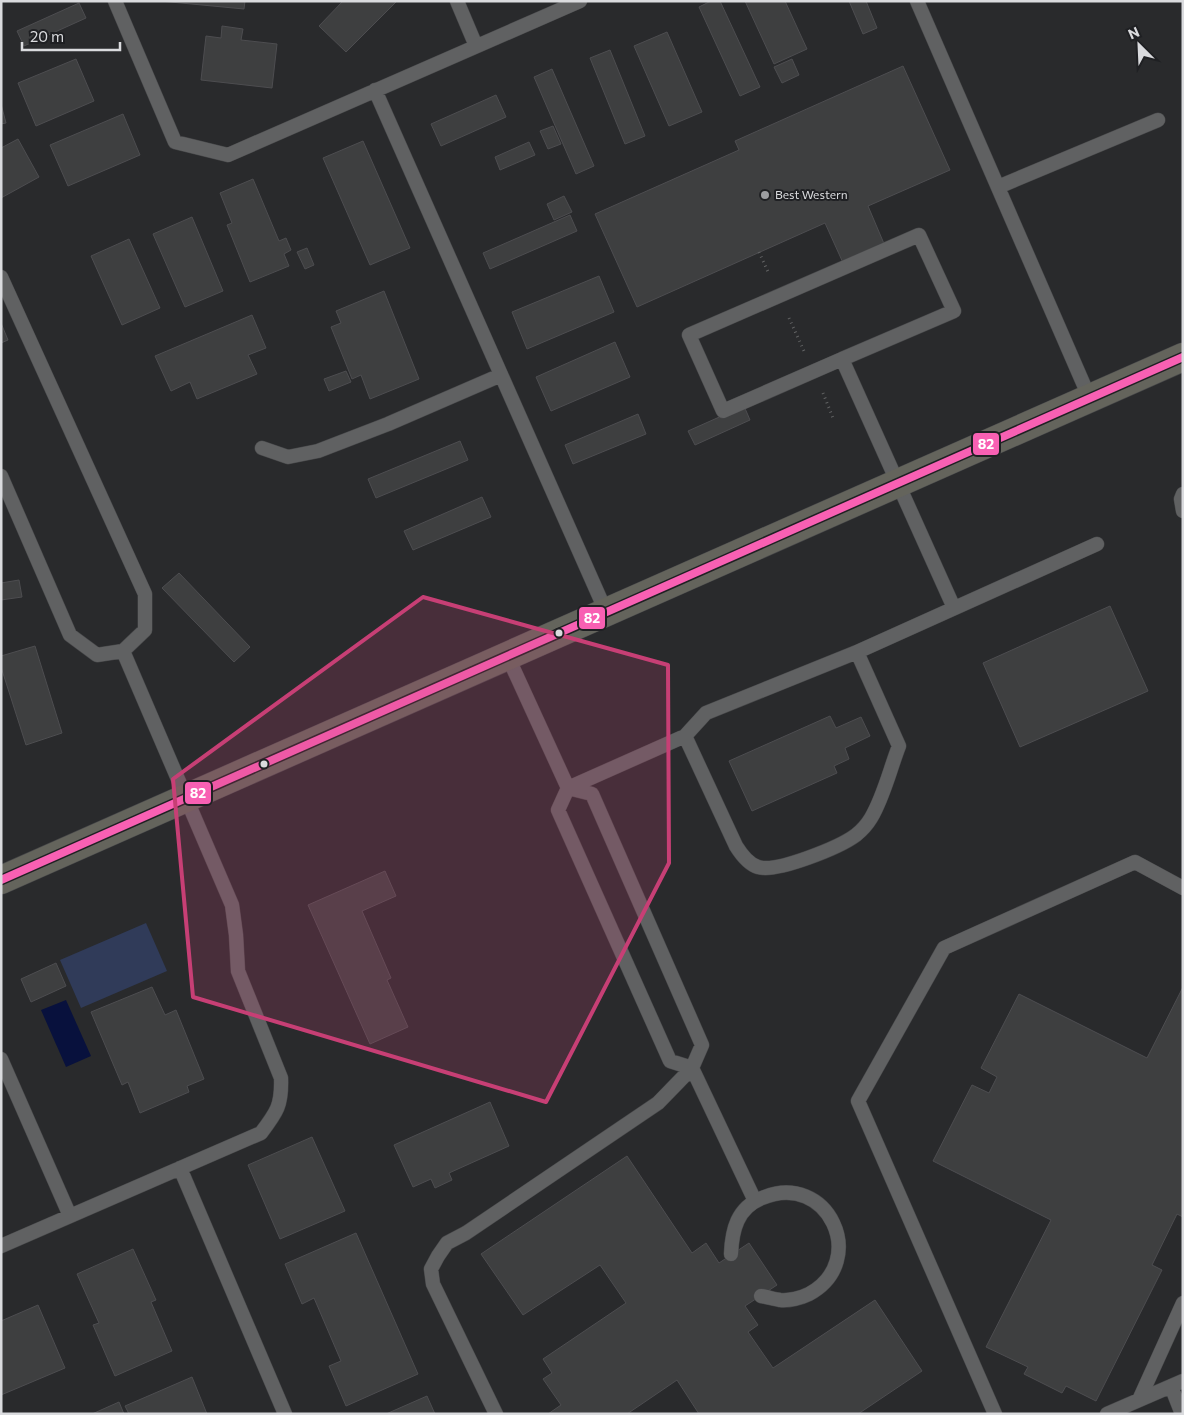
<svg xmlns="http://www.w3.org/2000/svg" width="1184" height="1415" viewBox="0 0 1184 1415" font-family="Commissioner,sans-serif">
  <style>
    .green { fill: #303b59 }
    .water { fill: #08113d }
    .building { fill: #3e3f40; stroke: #4d4d50 }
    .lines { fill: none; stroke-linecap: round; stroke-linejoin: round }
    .lane-casing { stroke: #464749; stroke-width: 15 }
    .highway-casing { stroke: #464749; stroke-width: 29 }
    .path { stroke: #616263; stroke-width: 3; stroke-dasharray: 1 4; stroke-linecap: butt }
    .lane { stroke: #606162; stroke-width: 14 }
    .highway { stroke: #64645c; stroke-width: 28 }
    .bus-1-casing { stroke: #1f2023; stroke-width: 11 }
    .bus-1 { stroke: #f860b3; stroke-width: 8 }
    .marked { fill: #c73f75; fill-opacity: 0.2; stroke: #c73f75; stroke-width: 4; stroke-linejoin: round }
    .poi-dot { fill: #9c9da0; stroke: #1f2023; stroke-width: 2 }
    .bus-dot { fill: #dadbde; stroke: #1f2023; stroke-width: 2 }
    .labels { text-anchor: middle; stroke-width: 4; stroke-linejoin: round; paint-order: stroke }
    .poi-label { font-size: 12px; fill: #dadbde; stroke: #1f2023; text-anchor: start }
    .line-badge { stroke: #1f2023; stroke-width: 2 }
    .badge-label { font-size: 14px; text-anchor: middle; font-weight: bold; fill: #fff }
  </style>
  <rect width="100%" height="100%" fill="#292a2c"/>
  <path class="green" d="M 146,923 L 167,971 L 81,1008 L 60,960 Z"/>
  <path class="water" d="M 66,1000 L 91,1056 L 66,1067 L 41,1010 Z"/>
  <path class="building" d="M 160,1 L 245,1 L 244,9 Z
    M 343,1 L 397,1 L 346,52 L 319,26 Z
    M 711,1 L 720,1 L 760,87 L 740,96 L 699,7 Z
    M 745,1 L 785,1 L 807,49 L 774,64 Z
    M 849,1 L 866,1 L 877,28 L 863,34 Z
    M 79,3 L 86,18 L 24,46 L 17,31 Z
    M 222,26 L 243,29 L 241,40 L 277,44 L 272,88 L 201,80 L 206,36 L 221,38 Z
    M 667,32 L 702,112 L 669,126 L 634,46 Z
    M 610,50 L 645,136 L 625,144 L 590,58 Z
    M 76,59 L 94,101 L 36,126 L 18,83 Z
    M 792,59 L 799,75 L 782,83 L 774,67 Z
    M 903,66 L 950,170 L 868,206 L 885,246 L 844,265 L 825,223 L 637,307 L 595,214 L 739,150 L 735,141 Z
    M 552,69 L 594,166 L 576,174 L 534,77 Z
    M 496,95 L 506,117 L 441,146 L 431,124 Z
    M 1,104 L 6,123 L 1,124 Z
    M 123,114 L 140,155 L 68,186 L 50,145 Z
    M 553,126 L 561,144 L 548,149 L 540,131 Z
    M 18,139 L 39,177 L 1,198 L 1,148 Z
    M 363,141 L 410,248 L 370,265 L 323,158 Z
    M 529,142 L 535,155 L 500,170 L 495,157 Z
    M 253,179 L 279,241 L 286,238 L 291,250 L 284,254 L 289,266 L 250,282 L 227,225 L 232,223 L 220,193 Z
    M 564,196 L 572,212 L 554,220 L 547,204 Z
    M 570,215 L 577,231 L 490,269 L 483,253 Z
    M 192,217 L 223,291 L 185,307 L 153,234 Z
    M 129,239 L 160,308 L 122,325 L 91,256 Z
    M 307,248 L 314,265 L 305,269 L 297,252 Z
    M 599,276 L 614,312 L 527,349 L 512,312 Z
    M 384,291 L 419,379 L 370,399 L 361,375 L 352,379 L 331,327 L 341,323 L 336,311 Z
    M 252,315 L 266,348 L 248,355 L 257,374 L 197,399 L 190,382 L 171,391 L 155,356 Z
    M 1,323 L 8,340 L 1,343 Z
    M 615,342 L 630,377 L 551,411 L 536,377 Z
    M 346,371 L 351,382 L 329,391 L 324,379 Z
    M 744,406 L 750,420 L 695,445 L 688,431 Z
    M 638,414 L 646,434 L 573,464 L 565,445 Z
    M 460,441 L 468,460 L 376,498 L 368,479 Z
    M 482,497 L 491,517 L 413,550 L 404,531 Z
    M 179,573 L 250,647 L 234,662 L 162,588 Z
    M 19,580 L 22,597 L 1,600 L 1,583 Z
    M 1110,606 L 1148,691 L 1020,747 L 983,663 Z
    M 35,646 L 62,733 L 26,745 L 1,667 L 1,656 Z
    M 830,716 L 836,728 L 861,717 L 870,736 L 845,748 L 849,759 L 834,766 L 837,773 L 752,811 L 729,761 Z
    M 385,871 L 396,896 L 362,911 L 391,978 L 387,980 L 408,1027 L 370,1044 L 308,905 Z
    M 56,963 L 66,986 L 31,1002 L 21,979 Z
    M 152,987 L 165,1015 L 176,1010 L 204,1079 L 187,1086 L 189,1092 L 140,1113 L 128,1082 L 122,1085 L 91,1012 Z
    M 1183,987 L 1183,1217 L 1177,1214 L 1152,1265 L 1162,1270 L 1096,1401 L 1066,1386 L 1062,1393 L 1024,1374 L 1028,1367 L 986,1347 L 1051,1220 L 933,1161 L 972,1085 L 989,1093 L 997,1077 L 981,1068 L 1019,994 L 1147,1058 Z
    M 490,1102 L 509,1146 L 449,1173 L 452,1180 L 435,1188 L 431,1179 L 413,1187 L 394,1145 Z
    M 312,1137 L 345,1211 L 280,1239 L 248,1165 Z
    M 627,1156 L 692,1253 L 706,1243 L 719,1263 L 749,1243 L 777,1285 L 745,1306 L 758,1325 L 748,1332 L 773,1368 L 875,1300 L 922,1371 L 858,1414 L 699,1414 L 677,1380 L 627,1414 L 548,1414 L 561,1405 L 543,1379 L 552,1373 L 543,1359 L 626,1303 L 600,1265 L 523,1315 L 481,1254 Z
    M 356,1233 L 418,1374 L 346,1406 L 329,1366 L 341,1361 L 314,1298 L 302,1304 L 285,1264 Z
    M 133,1249 L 156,1300 L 151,1302 L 172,1351 L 115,1376 L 93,1325 L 99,1323 L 77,1274 Z
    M 38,1305 L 65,1368 L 1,1395 L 1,1321 Z
    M 192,1377 L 207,1414 L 129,1414 L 125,1406 Z
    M 427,1396 L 435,1414 L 386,1414 Z
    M 119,1402 L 124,1414 L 92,1414 Z"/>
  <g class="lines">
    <g class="lane-casing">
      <path id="lane" d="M 115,1 L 175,142 L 228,155 L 580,1
        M 457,1 L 476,46
        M 917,1 L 1090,399
        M 375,90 L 607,614
        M 998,187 L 1158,120
        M 1,277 L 145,594 L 145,630 L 123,651 L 97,655 L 70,635 L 1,476
        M 842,359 L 723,411 L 689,335 L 919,235 L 954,311 L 842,359 L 954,608
        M 262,448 L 288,457 L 318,451 L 388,424 L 501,375
        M 1183,494 L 1181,499 L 1183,511
        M 857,652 L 1097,544
        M 508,657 L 568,788
        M 685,736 L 736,846 C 741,854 748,864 758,867 C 777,873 840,847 856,835 C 861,831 868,823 871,818 C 884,796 890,769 899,746 L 857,652 L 706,713 L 685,736 L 568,788 L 558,810 L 670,1061 L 692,1068 L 755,1201
        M 1,1059 L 70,1216
        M 180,1168 L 285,1414
        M 1,1246 L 261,1133 C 277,1112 282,1105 281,1078 L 238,971 L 236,935 L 232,905 L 123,651
        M 731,1254 C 732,1230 737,1208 762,1198 C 828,1170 870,1261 809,1294 C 801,1298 789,1301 780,1300 C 774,1299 767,1297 761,1296
        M 1171,1386 L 1182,1414
        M 1139,1400 L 1183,1303
        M 496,1414 L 433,1284 L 431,1269 L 438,1256 L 447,1243 L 466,1233 L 658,1103 L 692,1068 L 702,1045 L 592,794 L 568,788
        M 995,1414 L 858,1101 L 944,948 L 1135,862 L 1183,888
        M 1107,1414 L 1183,1381"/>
    </g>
    <g class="highway-casing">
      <path id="highway" d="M 1,880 L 1183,357"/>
    </g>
    <path class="path" d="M 759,252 L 769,274
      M 789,318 L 804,351
      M 823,393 L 833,418"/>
    <use href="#lane" class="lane"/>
    <use href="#highway" class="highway"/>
    <g class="bus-1-casing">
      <path id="bus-1" d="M 1,880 L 1183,357"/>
    </g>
    <use href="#bus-1" class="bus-1"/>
  </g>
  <path class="marked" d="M 423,597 L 668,665 L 669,863 L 546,1102 L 193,997 L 173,779 Z"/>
  <circle class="poi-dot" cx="765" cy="195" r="5"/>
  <g class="bus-dot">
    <circle cx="559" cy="633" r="4.5"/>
    <circle cx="264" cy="764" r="4.5"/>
  </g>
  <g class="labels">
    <g class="poi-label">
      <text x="775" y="199">Best Western</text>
    </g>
  </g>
  <g class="line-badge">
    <rect x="972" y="432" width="28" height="24" rx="5" fill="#f860b3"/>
    <rect x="578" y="606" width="28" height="24" rx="5" fill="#f860b3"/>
    <rect x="184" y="781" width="28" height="24" rx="5" fill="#f860b3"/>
  </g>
  <g class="badge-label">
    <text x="986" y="449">82</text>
    <text x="592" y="623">82</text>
    <text x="198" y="798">82</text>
  </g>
  <rect width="1184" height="1415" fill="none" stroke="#dadbde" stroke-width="5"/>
  <g transform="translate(1139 45) rotate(336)" stroke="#1f2023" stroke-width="4" paint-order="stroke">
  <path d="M0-4L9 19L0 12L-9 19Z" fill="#dadbde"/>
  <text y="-8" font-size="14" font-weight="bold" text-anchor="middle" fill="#dadbde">N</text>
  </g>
  <path d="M22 42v8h98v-8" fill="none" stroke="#dadbde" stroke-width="2.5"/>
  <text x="30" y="42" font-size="15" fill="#dadbde" stroke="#1f2023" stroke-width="4" paint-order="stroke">20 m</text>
</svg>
